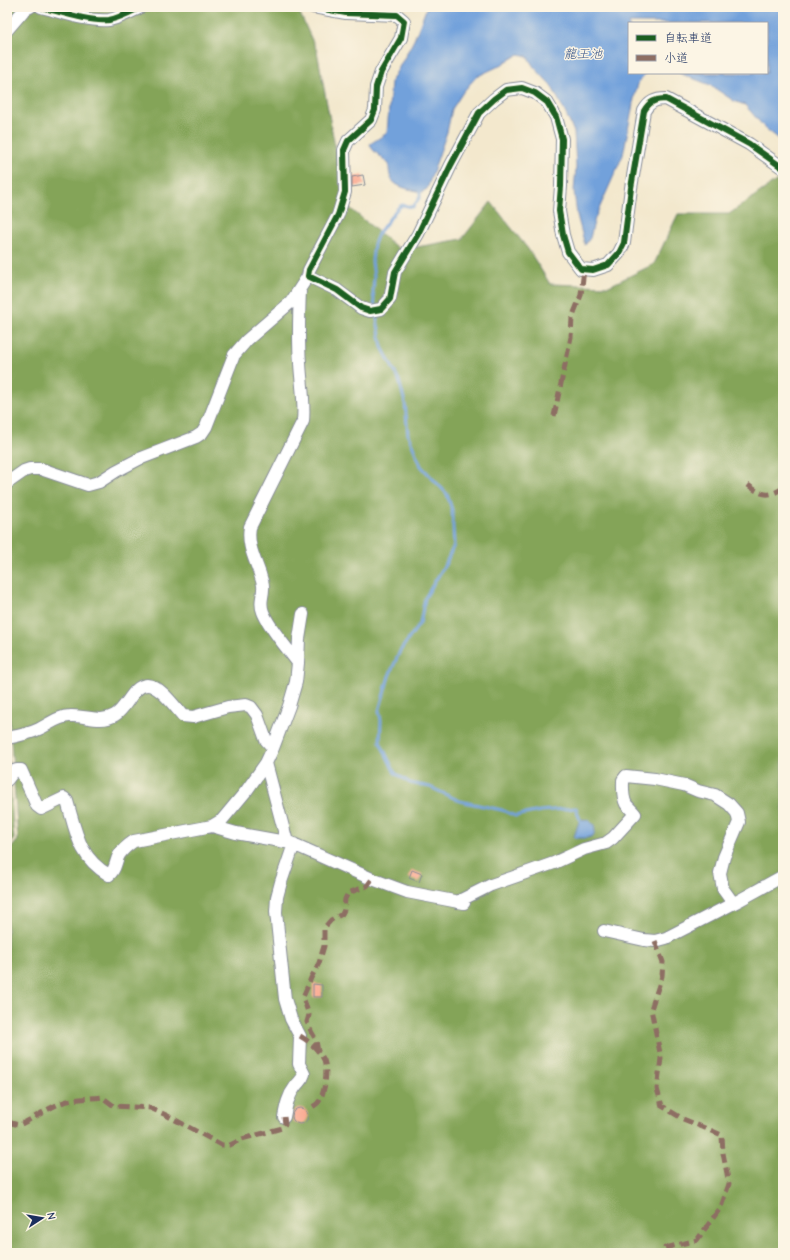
<svg xmlns="http://www.w3.org/2000/svg" width="790" height="1260" viewBox="0 0 790 1260" font-family="'Comic Neue','Klee One',sans-serif">
  <style>
    .forest { fill: #84a458; stroke: #506a5b }
    .water { fill: #72a1db; stroke: #46689c }
    .lines { fill: none; stroke-linecap: round; stroke-linejoin: round }
    .stream { stroke: #72a1db; stroke-width: 3 }
    .building { fill: #fba68d }
    .minor-casing { stroke: #878c96; stroke-width: 14 }
    .minor { stroke: #fff; stroke-width: 12 }
    .quiet { stroke: #8d6e63; stroke-width: 5; stroke-dasharray: 10 5; stroke-linecap: butt }
    .cycleway-casing { stroke: #fcf5e5; stroke-width: 8 }
    .cycleway { stroke: #1b5e20; stroke-width: 6 }
    .labels { text-anchor: middle; stroke-width: 3; stroke-linejoin: round; paint-order: stroke }
    .water-label { font-size: 13px; font-style: italic; fill: #39578a; stroke: #fcf5e5 }
  </style>
  <rect width="100%" height="100%" fill="#fcf5e5"/>
  <filter id="ink" filterUnits="userSpaceOnUse"><feTurbulence type="fractalNoise" baseFrequency=".025" numOctaves="2"/><feDisplacementMap in="SourceGraphic" scale="8" xChannelSelector="R" yChannelSelector="G"/><feConvolveMatrix kernelMatrix="1 2 1 2 8 2 1 2 1" color-interpolation-filters="sRGB"/></filter>
  <filter id="wash" filterUnits="userSpaceOnUse"><feTurbulence type="fractalNoise" baseFrequency=".012" numOctaves="4" result="noise"/><feDisplacementMap in="SourceGraphic" scale="16" xChannelSelector="R" yChannelSelector="G"/><feGaussianBlur stdDeviation="0.9" result="paint"/><feColorMatrix in="noise" values="0 0 0 0 0 0 0 0 0 0 0 0 0 0 0 0 0 1.4 0 .05"/><feComposite in="paint" operator="in"/></filter>
  <g filter="url(#wash)">
    <rect width="100%" height="100%" fill="#f3e8cd"/>
    <path class="forest" d="M 7,7 L 297,7 L 317,51 L 346,205 L 400,250 L 462,239 L 491,202 L 528,249 L 550,284 L 609,286 L 654,264 L 678,214 L 729,214 L 783,176 L 783,1253 L 7,1253 L 7,853 L 18,840 L 7,685 Z
      M 7,739 L 14,839 L 7,847 Z"/>
    <path class="water" d="M 427,7 L 783,7 L 783,142 L 765,128 L 745,105 L 734,101 L 710,85 L 679,73 L 767,73 L 767,23 L 629,23 L 629,73 L 646,73 L 639,81 L 635,94 L 623,155 L 595,218 L 590,238 L 585,245 L 577,215 L 574,191 L 576,167 L 574,132 L 565,112 L 551,85 L 534,67 L 527,56 L 519,54 L 499,66 L 476,77 L 463,92 L 452,109 L 447,132 L 427,189 L 422,192 C 413,190 397,188 392,180 C 389,176 389,169 389,164 L 373,150 L 370,144 L 387,133 L 391,82 L 414,40 Z
      M 580,819 L 589,820 L 590,822 L 594,825 L 595,831 L 593,836 L 587,838 L 575,838 L 574,837 Z"/>
    <g class="lines">
      <path class="stream" d="M 375,308 L 373,292 L 374,277 L 372,261 L 374,244 L 378,234 L 396,210 L 402,205 L 413,207 L 420,197 L 420,189
        M 376,314 L 382,347 L 399,380 L 405,403 L 408,435 L 421,466 L 447,494 L 452,510 L 454,545 L 446,563 L 425,598 L 420,623 L 400,651 L 389,676 L 379,711 L 381,720 L 380,742 L 395,773 L 410,783 L 430,787 L 460,801 L 502,810 L 515,816 L 540,811 L 576,808 L 581,823"/>
    </g>
    <g id="blocks">
      <path class="building" d="M 363,175 L 365,185 L 352,187 L 352,177 Z
        M 412,870 L 422,874 L 419,882 L 409,878 Z
        M 313,984 L 322,985 L 322,997 L 313,997 Z
        M292 1116a8 8 0 1 1 16 0a8 8 0 1 1-16 0Z"/>
    </g>
  </g>
  <g filter="url(#ink)">
    <use href="#blocks" fill-opacity="0" stroke="#878c96" stroke-width="1"/>
    <g class="lines">
      <g class="minor-casing">
        <path id="minor" d="M 41,7 C 61,12 88,22 109,20 C 120,18 131,12 141,7
          M 313,7 L 346,13 L 397,15 L 404,21 L 401,38 L 381,72 L 376,87 L 375,110 L 371,120 L 348,141 L 344,150 L 345,192 L 338,215 L 309,270 L 308,276 L 337,290 L 361,308 L 370,311 L 381,309 L 390,299 L 395,272 L 418,234 L 451,165 L 479,113 L 494,99 L 506,90 L 522,88 L 535,93 L 547,102 L 556,117 L 562,139 L 561,186 L 559,211 L 563,235 L 568,252 L 581,269 L 593,270 L 608,265 L 619,253 L 624,243 L 631,188 L 644,111 C 649,102 655,99 666,99 L 749,144 L 783,168
          M 7,30 L 24,10 L 30,7
          M 7,483 L 24,471 L 30,469 L 41,469 L 88,485 L 99,482 L 116,471 L 139,459 L 196,437 L 202,433 L 206,427 L 234,355 L 247,340 L 291,302 L 308,276
          M 298,663 C 288,649 269,628 263,612 C 259,602 263,598 263,589 C 264,584 261,579 260,574 C 254,557 247,544 250,527 L 303,421 C 305,402 301,383 300,363 C 298,339 299,314 300,289
          M 7,738 C 18,736 29,734 39,729 C 49,724 59,716 70,716 C 86,715 100,724 115,715 C 127,708 133,685 147,685 C 160,685 175,707 183,716 L 193,717 L 228,707 L 246,705 L 251,707 L 257,715 L 266,740 L 273,748
          M 266,763 L 287,842
          M 7,780 L 14,771 L 17,770 L 21,770 L 37,806 L 41,809 L 64,798 L 67,801 C 76,832 79,858 109,875 C 116,870 115,862 119,855 C 123,849 128,845 134,841 L 212,826 L 222,820 L 247,790 L 266,763 L 273,748 L 289,706 L 296,682 L 298,663 L 299,639 L 303,614
          M 212,826 L 236,833 L 291,843 L 372,879 L 407,892 L 464,903
          M 457,902 L 491,885 L 554,863 L 584,849 L 606,843 L 613,838 L 635,814 C 632,810 628,807 626,804 C 622,797 623,788 623,780 L 626,776 L 655,779 L 684,785 L 698,791 L 715,795 L 729,804 L 737,813 L 739,822 L 724,857 L 720,873 L 723,889 L 733,903
          M 604,931 L 644,940 L 655,941 L 666,938 L 738,901 L 783,876
          M 284,1117 C 286,1106 288,1096 295,1087 C 299,1081 302,1081 304,1074 L 299,1064 L 300,1036 L 291,1019 L 285,999 L 276,912 L 277,897 L 281,882 L 294,844"/>
      </g>
      <use href="#minor" class="minor"/>
      <path class="quiet" d="M 554,416 L 571,337 L 572,318 L 581,295 L 584,269
        M 748,485 C 761,495 768,498 783,488
        M 655,941 L 663,962 L 662,976 L 651,1009 L 661,1058 L 657,1089 L 662,1106 L 683,1119 L 722,1135 L 723,1153 L 729,1184 L 721,1207 L 697,1240 L 665,1248 L 665,1253
        M 300,1036 C 309,1041 319,1050 324,1060 C 328,1071 325,1090 320,1100 C 318,1104 314,1106 311,1108
        M 318,1052 L 316,1040 L 311,1031 L 307,1022 L 309,1015 L 303,997 L 311,978 L 319,963 L 324,946 L 324,928 L 331,920 L 342,914 L 344,910 L 345,899 L 348,893 L 367,886 L 372,879
        M 7,1122 L 19,1125 C 33,1119 45,1110 59,1104 C 72,1098 88,1099 102,1097 L 114,1106 L 150,1108 L 166,1115 L 222,1145 L 230,1145 L 242,1139 L 282,1128 L 285,1124 L 284,1117"/>
      <g class="cycleway-casing">
        <path id="cycleway" d="M 41,7 C 61,12 88,22 109,20 C 120,18 131,12 141,7
          M 313,7 L 346,13 L 397,15 L 404,21 L 401,38 L 381,72 L 376,87 L 375,110 L 371,120 L 348,141 L 344,150 L 345,192 L 338,215 L 309,270 L 308,276 L 337,290 L 361,308 L 370,311 L 381,309 L 390,299 L 395,272 L 418,234 L 451,165 L 479,113 L 494,99 L 506,90 L 522,88 L 535,93 L 547,102 L 556,117 L 562,139 L 561,186 L 559,211 L 563,235 L 568,252 L 581,269 L 593,270 L 608,265 L 619,253 L 624,243 L 631,188 L 644,111 C 649,102 655,99 666,99 L 749,144 L 783,168"/>
      </g>
      <use href="#cycleway" class="cycleway"/>
    </g>
  </g>
  <g class="labels">
    <g class="water-label">
      <text x="583" y="58">龍王池</text>
    </g>
  </g>
  <rect width="790" height="1260" fill="none" stroke="#fcf5e5" stroke-width="24"/>
  <rect x="628" y="22" width="140" height="52" fill="#fcf5e5" stroke="#a2a6af"/>
  <rect x="636" y="35" width="20" height="6" fill="#1b5e20" stroke="#a2a6af"/>
  <text x="664" y="42" font-size="12" fill="#1b2f5e">自転車道</text>
  <rect x="636" y="55" width="20" height="6" fill="#8d6e63" stroke="#a2a6af"/>
  <text x="664" y="62" font-size="12" fill="#1b2f5e">小道</text>
  <g transform="translate(42 1218) rotate(78)" stroke="#fcf5e5" stroke-width="3" paint-order="stroke">
  <path d="M0-3L7 15L0 10L-7 15Z" fill="#1b2f5e"/>
  <text y="-6" font-size="11" font-weight="bold" text-anchor="middle" fill="#1b2f5e">N</text>
  </g>
</svg>
